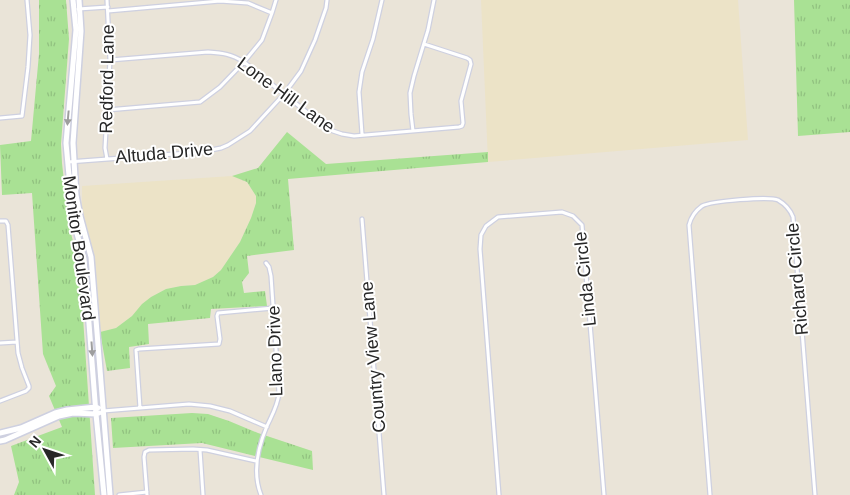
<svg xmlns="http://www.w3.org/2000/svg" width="850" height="495" viewBox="0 0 850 495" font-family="Helvetica,sans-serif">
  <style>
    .education { fill: #ece3c7 }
    .grass { fill: url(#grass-tufts) }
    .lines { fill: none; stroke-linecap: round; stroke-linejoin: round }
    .street-casing { stroke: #ced0e0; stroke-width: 5.5 }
    .secondary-casing { stroke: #ced0e0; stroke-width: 8 }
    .street { stroke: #fff; stroke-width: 3 }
    .secondary { stroke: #fff; stroke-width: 5 }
    .oneway { fill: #9e9e9e }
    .labels { text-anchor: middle; stroke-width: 4; stroke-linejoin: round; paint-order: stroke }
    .street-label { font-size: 18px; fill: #272727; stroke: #fff }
  </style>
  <defs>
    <pattern id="grass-tufts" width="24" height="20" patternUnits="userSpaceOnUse" patternTransform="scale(1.25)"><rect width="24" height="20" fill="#a9e194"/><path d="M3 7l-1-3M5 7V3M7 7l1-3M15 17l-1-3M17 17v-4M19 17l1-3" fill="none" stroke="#91c180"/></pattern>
  </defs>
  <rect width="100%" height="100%" fill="#eae4d8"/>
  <path class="education" d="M 481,0 L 738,0 L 748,140 L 488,162 Z
    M 232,176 L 247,182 L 256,196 L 256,203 L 251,218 L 240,242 L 221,270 L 213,277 L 195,285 L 181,286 L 166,289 L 151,297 L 143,304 L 132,316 L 116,328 L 100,332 L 96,278 L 92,257 L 82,212 L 82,186 Z"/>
  <path class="grass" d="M 39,0 L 66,0 L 69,39 L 61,144 L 62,163 L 69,226 L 78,260 L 80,273 L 95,495 L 14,495 L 19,482 L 11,446 L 62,427 L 49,396 L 56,386 L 43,354 L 32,193 L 2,195 L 0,145 L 31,141 L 39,54 Z
    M 794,0 L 850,0 L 850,132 L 798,136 Z
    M 287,132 L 326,164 L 488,152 L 488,162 L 288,179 L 294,250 L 247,256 L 249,273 L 242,282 L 244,293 L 265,291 L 267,306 L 211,309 L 210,318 L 148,324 L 149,344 L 129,347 L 130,368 L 107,371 L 100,332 L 116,328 L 132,316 L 142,304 L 151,297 L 166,289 L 181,286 L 195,285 L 213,277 L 221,270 L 240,242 L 251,218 L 256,203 L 256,196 L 247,182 L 232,176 L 258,168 Z
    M 192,413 L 208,414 L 229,421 L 258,433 L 312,451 L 313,470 L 202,443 L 113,448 L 111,418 Z"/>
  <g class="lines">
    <g class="street-casing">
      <path id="street" d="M 78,9 L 108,7
        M 108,11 L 220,1 L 248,3 L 272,13
        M 110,60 L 208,52 C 223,53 231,54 244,62 L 319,122 L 333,131 L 342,134 L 354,136 L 459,127 L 462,126 L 463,123 L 461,101 L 471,64 L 470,60 L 467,58 L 424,44
        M 107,110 L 200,102 L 220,87 L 244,62 L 262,40 L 272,13 L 276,0
        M 0,118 L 22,116 L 28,67 L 30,35 L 27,0
        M 413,131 L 411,114 L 410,93 L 414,76 L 428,30 L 434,0
        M 362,134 L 359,92 L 362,72 L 373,39 L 382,0
        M 107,159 L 105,148 L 110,60 L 107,0
        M 68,162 L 201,152 L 221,148 L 228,145 L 250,131 L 284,94 L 301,71 L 315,40 L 326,8 L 327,0
        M 362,219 L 384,495
        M 0,221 L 6,221 L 8,225 L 18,353 L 22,368 L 29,386 L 29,388 L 26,391 L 0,401
        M 0,343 L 17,342
        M 140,408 L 136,350 L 139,349 L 219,344 L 220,339 L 217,316 L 218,313 L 273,308
        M 103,411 L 189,404 L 210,406 L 230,411 L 267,427
        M 200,450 L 203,495
        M 119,495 L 147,492
        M 147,495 L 144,457 L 145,452 L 149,450 L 193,449 L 207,450 L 256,461
        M 261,495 C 252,472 258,447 267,426 C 272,415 278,405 279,393 L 271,276 L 269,267 L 266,263
        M 499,495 L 480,249 L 481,235 L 486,226 L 498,217 L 562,212 L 573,216 L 582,225 L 604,495
        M 710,495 L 689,225 C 691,217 695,211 702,206 C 711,201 769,196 778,200 C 785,204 790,209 793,217 L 815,495"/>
    </g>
    <g class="secondary-casing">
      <path id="secondary" d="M 73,0 L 76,30 L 66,143 L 73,219 L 84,259 L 96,414 L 104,495
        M 79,0 L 81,31 L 73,143 L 76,195 L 80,216 L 91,257 L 110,495
        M 0,433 L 21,428 L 55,413 L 67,410 L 96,407 L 98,408
        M 0,441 L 5,440 L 59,416 L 73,413 L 96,414 L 99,413"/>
    </g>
    <use href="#street" class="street"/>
    <use href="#secondary" class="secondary"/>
  </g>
  <defs><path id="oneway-solid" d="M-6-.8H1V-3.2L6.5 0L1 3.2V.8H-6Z" transform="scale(1.25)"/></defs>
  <g class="oneway">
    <use href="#oneway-solid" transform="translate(68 118) rotate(95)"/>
    <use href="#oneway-solid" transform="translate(92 349) rotate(86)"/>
  </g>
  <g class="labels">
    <g class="street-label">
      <text transform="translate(107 79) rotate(-89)" y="6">Redford Lane</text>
      <text transform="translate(286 95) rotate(36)" y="6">Lone Hill Lane</text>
      <text transform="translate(164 153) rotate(-5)" y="6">Altuda Drive</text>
      <text transform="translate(79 248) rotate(82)" y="6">Monitor Boulevard</text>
      <text transform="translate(585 279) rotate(-96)" y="6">Linda Circle</text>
      <text transform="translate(797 279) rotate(-95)" y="6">Richard Circle</text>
      <text transform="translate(275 351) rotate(-92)" y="6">Llano Drive</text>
      <text transform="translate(373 357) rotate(-95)" y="6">Country View Lane</text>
    </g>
  </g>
  <g transform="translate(45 450) rotate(310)" stroke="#ffffff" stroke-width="4" paint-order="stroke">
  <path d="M0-4L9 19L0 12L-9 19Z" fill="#272727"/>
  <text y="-8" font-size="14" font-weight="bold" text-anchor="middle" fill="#272727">N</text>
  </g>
</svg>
